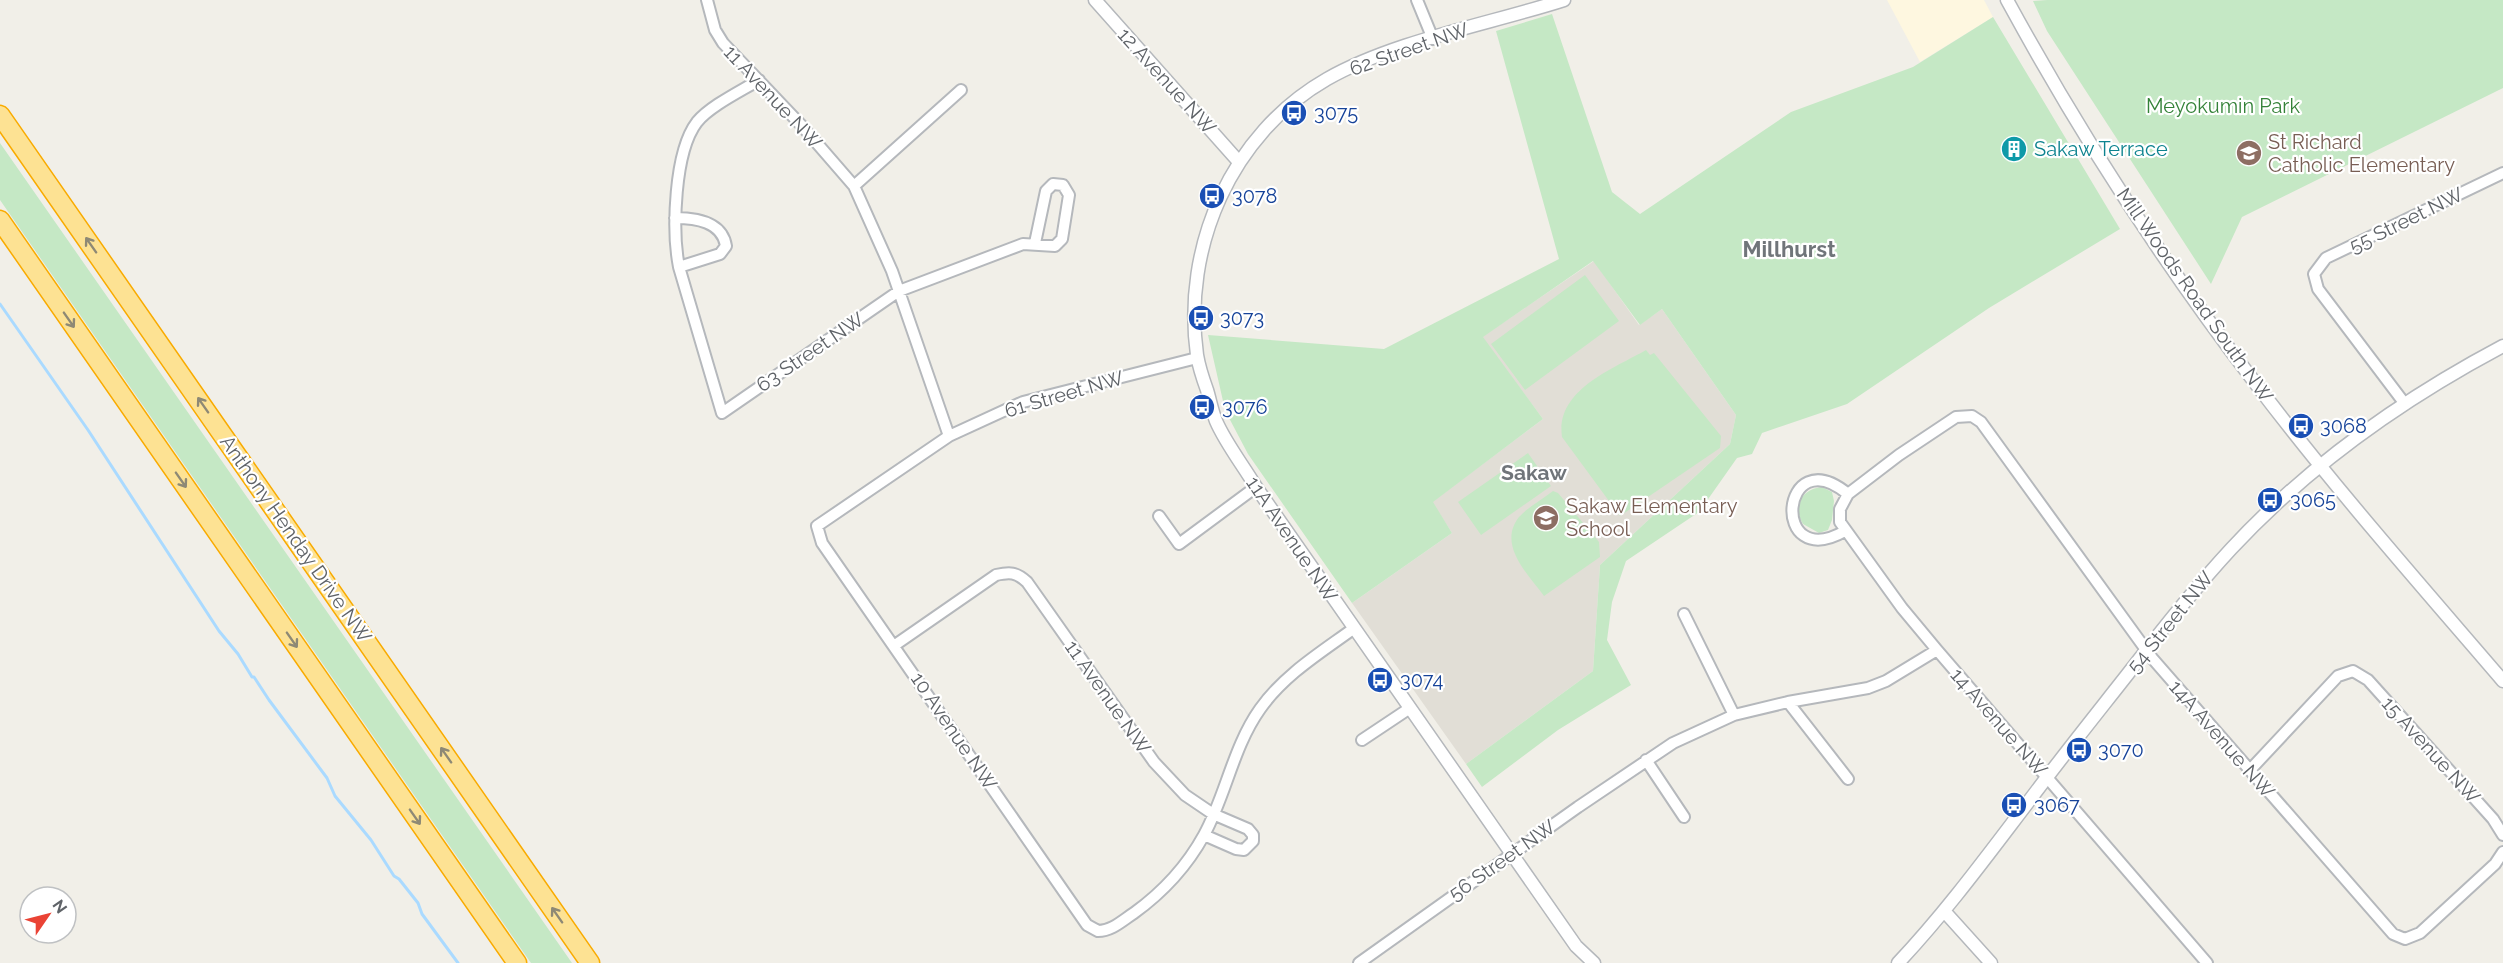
<svg xmlns="http://www.w3.org/2000/svg" width="2503" height="963" viewBox="0 0 2503 963" font-family="Raleway,sans-serif">
  <style>
    .commercial { fill: #fef7e0 }
    .education { fill: #e1ded6 }
    .green { fill: #c5e8c5 }
    .lines { fill: none; stroke-linecap: round; stroke-linejoin: round }
    .stream { stroke: #aadaff; stroke-width: 3 }
    .minor-casing { stroke: #b5b8bc; stroke-width: 14 }
    .tertiary-casing { stroke: #b5b8bc; stroke-width: 15 }
    .motorway-casing { stroke: #f9ab00; stroke-width: 21 }
    .minor { stroke: #fff; stroke-width: 10 }
    .tertiary { stroke: #fff; stroke-width: 12 }
    .motorway { stroke: #fde293; stroke-width: 18 }
    .oneway { stroke: #8e8975 }
    .labels { text-anchor: middle; stroke-width: 4.5; stroke-linejoin: round; paint-order: stroke }
    .street-label { font-size: 20px; fill: #5f6368; stroke: #fff }
    .park-label { font-size: 20px; fill: #348238; stroke: #fff }
    .transit-label { font-size: 20px; fill: #164399; stroke: #fff; text-anchor: start }
    .education-label { font-size: 20px; fill: #785e54; stroke: #fff; text-anchor: start }
    .culture-label { font-size: 20px; fill: #0d838f; stroke: #fff; text-anchor: start }
    .neighbourhood-label { font-size: 21px; font-weight: bold; fill: #70757a; stroke: #fff }
    .quarter-label { font-size: 22px; font-weight: bold; fill: #70757a; stroke: #fff }
  </style>
  <rect width="100%" height="100%" fill="#f1efe8"/>
  <path class="commercial" d="M 1887,0 L 1984,0 L 1993,17 L 1920,62 Z"/>
  <path class="education" d="M 1594,261 L 1639,325 L 1662,309 L 1736,415 L 1730,444 L 1600,565 L 1593,671 L 1466,764 L 1352,603 L 1452,533 L 1432,502 L 1543,419 L 1482,337 Z"/>
  <path class="green" d="M 2047,0 L 2503,0 L 2503,88 L 2242,217 L 2211,284 L 2047,31 L 2033,1 Z
    M 1552,14 L 1612,192 L 1640,214 L 1791,112 L 1913,67 L 1993,17 L 2120,229 L 1989,308 L 1847,404 L 1762,433 L 1752,454 L 1737,458 L 1699,512 L 1626,561 L 1612,602 L 1607,640 L 1631,685 L 1558,730 L 1482,787 L 1466,764 L 1593,671 L 1600,565 L 1730,444 L 1736,415 L 1662,309 L 1640,325 L 1593,261 L 1483,337 L 1543,419 L 1433,502 L 1452,533 L 1352,603 L 1248,454 L 1228,416 L 1223,401 L 1208,335 L 1384,349 L 1559,259 L 1496,31 Z
    M 0,143 L 572,963 L 531,963 L 0,200 Z
    M 1585,275 L 1619,321 L 1525,390 L 1491,344 Z
    M 1646,350 L 1650,355 L 1654,353 L 1721,436 L 1720,448 L 1620,516 L 1562,437 C 1555,390 1613,369 1646,350 Z
    M 1528,453 L 1551,486 L 1481,535 L 1458,502 Z
    M 1822,487 L 1832,492 L 1834,501 L 1832,520 L 1828,530 L 1819,533 L 1803,524 C 1792,507 1801,489 1822,487 Z
    M 1553,491 L 1558,493 L 1599,542 L 1600,557 L 1544,596 C 1528,574 1497,545 1519,517 C 1528,507 1543,499 1553,491 Z"/>
  <g class="lines">
    <path class="stream" d="M 0,304 L 88,430 L 219,631 L 238,654 L 252,677 L 254,677 L 269,700 L 327,778 L 335,796 L 371,840 L 394,876 L 399,879 L 418,903 L 422,914 L 458,963"/>
    <g class="minor-casing">
      <path id="minor" d="M 707,0 L 715,30 L 723,43 L 802,126 L 854,186 L 892,271 L 949,436
        M 1417,0 L 1433,39
        M 759,80 C 741,91 710,106 697,122 C 674,152 672,231 679,267 L 722,413 L 899,291 L 1023,244 L 1055,246 L 1062,239 L 1069,195 L 1063,185 L 1053,184 L 1046,191 L 1035,243
        M 854,186 L 961,90
        M 675,218 C 695,218 722,221 726,246 L 720,254 L 679,267
        M 1197,358 L 1023,402 L 949,436 L 817,526 L 822,543 L 1087,925 L 1098,931 C 1112,931 1123,920 1134,913 C 1163,892 1187,866 1204,835 C 1226,795 1233,747 1260,709 C 1284,675 1320,653 1353,629
        M 2405,404 L 2318,289 L 2314,274 L 2326,258 L 2503,173
        M 1159,516 L 1179,544 L 1256,487
        M 1845,531 C 1769,574 1780,438 1848,494
        M 1684,614 L 1734,715
        M 895,645 L 996,575 C 1010,572 1016,572 1027,582 L 1154,762 L 1185,795 L 1213,814 L 1248,829 L 1253,835 L 1253,841 L 1244,850 L 1236,849 L 1204,835
        M 1788,702 L 1848,779
        M 1362,740 L 1410,708
        M 1646,760 L 1684,817
        M 2250,770 L 2338,676 L 2353,671 L 2368,680 L 2493,819 L 2503,835
        M 1359,963 L 1578,807 L 1673,743 L 1734,715 L 1788,702 L 1868,688 L 1886,681 L 1937,650
        M 2207,963 L 1937,650 L 1902,608 L 1840,522 L 1840,509 L 1848,494 L 1899,455 L 1956,417 L 1972,416 L 1981,422 L 2152,658 L 2393,934 L 2405,939 L 2420,933 L 2495,864 L 2503,852"/>
    </g>
    <g class="tertiary-casing">
      <path id="tertiary" d="M 1095,0 L 1239,162
        M 1564,0 C 1489,24 1394,41 1327,79 C 1231,134 1182,247 1197,355 C 1199,367 1203,379 1207,390 C 1210,400 1212,411 1216,421 C 1226,444 1243,465 1256,487 L 1576,946 L 1594,963
        M 2007,0 C 2080,134 2163,263 2256,384 C 2334,487 2419,583 2503,681
        M 1945,912 L 1991,963
        M 1898,963 C 1946,912 1987,856 2029,801 C 2061,758 2094,717 2127,675 C 2160,632 2194,589 2231,549 C 2308,466 2403,399 2503,346"/>
    </g>
    <g class="motorway-casing">
      <path id="motorway" d="M 0,115 L 590,963
        M 0,220 L 517,963"/>
    </g>
    <use href="#minor" class="minor"/>
    <use href="#tertiary" class="tertiary"/>
    <use href="#motorway" class="motorway"/>
  </g>
  <defs><path id="oneway-shaft" d="M-6 0H5M1.5-3L5.5 0L1.5 3" fill="none" stroke-width="1.6" stroke-linecap="round" stroke-linejoin="round" transform="scale(1.5)"/></defs>
  <g class="oneway">
    <use href="#oneway-shaft" transform="translate(91 245) rotate(-125)"/>
    <use href="#oneway-shaft" transform="translate(69 320) rotate(55)"/>
    <use href="#oneway-shaft" transform="translate(203 405) rotate(-125)"/>
    <use href="#oneway-shaft" transform="translate(181 480) rotate(55)"/>
    <use href="#oneway-shaft" transform="translate(292 640) rotate(55)"/>
    <use href="#oneway-shaft" transform="translate(446 755) rotate(-125)"/>
    <use href="#oneway-shaft" transform="translate(415 817) rotate(55)"/>
    <use href="#oneway-shaft" transform="translate(557 915) rotate(-125)"/>
  </g>
  <defs>
    <g id="bus-disc" transform="scale(1.35)"><circle r="9.5" fill="#1a4fb4" stroke="#fff"/><path d="M-5-6H5V4H4V6H2V4H-2V6H-4V4H-5ZM-3.5-4V0h7V-4ZM-3.5 1.2v1.5H-2V1.2ZM2 1.2v1.5H3.5V1.2Z" fill="#fff"/></g>
    <g id="building-disc" transform="scale(1.35)"><circle r="9.5" fill="#0f9aa8" stroke="#fff"/><path d="M-4-6H4V6H1V3H-1V6H-4ZM-2.5-4.3h1.7v1.8h-1.7ZM.8-4.3h1.7v1.8H.8ZM-2.5-1h1.7V.8h-1.7ZM.8-1h1.7V.8H.8Z" fill="#fff"/></g>
    <g id="school-disc" transform="scale(1.35)"><circle r="9.5" fill="#8d6e63" stroke="#fff"/><path d="M0-5L7-2L0 1L-7-2ZM-4 1L0 2.5L4 1V4Q0 6-4 4Z" fill="#fff"/></g>
  </defs>
  <g fill-rule="evenodd">
    <use href="#bus-disc" x="1294" y="113"/>
    <use href="#building-disc" x="2014" y="149"/>
    <use href="#school-disc" x="2249" y="153"/>
    <use href="#bus-disc" x="1212" y="196"/>
    <use href="#bus-disc" x="1201" y="318"/>
    <use href="#bus-disc" x="1202" y="407"/>
    <use href="#bus-disc" x="2301" y="426"/>
    <use href="#bus-disc" x="2270" y="500"/>
    <use href="#school-disc" x="1546" y="518"/>
    <use href="#bus-disc" x="1380" y="680"/>
    <use href="#bus-disc" x="2079" y="750"/>
    <use href="#bus-disc" x="2014" y="805"/>
  </g>
  <g class="labels">
    <g class="street-label">
      <text transform="translate(1409 49) rotate(-19)" y="7">62 Street NW</text>
      <text transform="translate(1167 81) rotate(48)" y="7">12 Avenue NW</text>
      <text transform="translate(773 97) rotate(47)" y="7">11 Avenue NW</text>
      <text transform="translate(2406 220) rotate(-26)" y="7">55 Street NW</text>
      <text transform="translate(2195 295) rotate(55)" y="7">Mill Woods Road South NW</text>
      <text transform="translate(810 352) rotate(-34)" y="7">63 Street NW</text>
      <text transform="translate(1064 394) rotate(-16)" y="7">61 Street NW</text>
      <text transform="translate(296 539) rotate(55)" y="7">Anthony Henday Drive NW</text>
      <text transform="translate(1292 539) rotate(56)" y="7">11A Avenue NW</text>
      <text transform="translate(2170 622) rotate(-51)" y="7">54 Street NW</text>
      <text transform="translate(1108 697) rotate(55)" y="7">11 Avenue NW</text>
      <text transform="translate(1999 722) rotate(49)" y="7">14 Avenue NW</text>
      <text transform="translate(954 731) rotate(56)" y="7">10 Avenue NW</text>
      <text transform="translate(2222 739) rotate(49)" y="7">14A Avenue NW</text>
      <text transform="translate(2431 750) rotate(48)" y="7">15 Avenue NW</text>
      <text transform="translate(1502 860) rotate(-35)" y="7">56 Street NW</text>
    </g>
    <g class="park-label">
      <text x="2223" y="113">Meyokumin Park</text>
    </g>
    <g class="transit-label">
      <text x="1314" y="120">3075</text>
      <text x="1232" y="203">3078</text>
      <text x="1220" y="325">3073</text>
      <text x="1222" y="414">3076</text>
      <text x="2320" y="433">3068</text>
      <text x="2290" y="507">3065</text>
      <text x="1400" y="687">3074</text>
      <text x="2098" y="757">3070</text>
      <text x="2034" y="812">3067</text>
    </g>
    <g class="education-label">
      <text x="2268" y="149">St Richard<tspan x="2268" dy="23">Catholic Elementary</tspan></text>
      <text x="1566" y="513">Sakaw Elementary<tspan x="1566" dy="23">School</tspan></text>
    </g>
    <g class="culture-label">
      <text x="2034" y="156">Sakaw Terrace</text>
    </g>
    <g class="neighbourhood-label">
      <text x="1534" y="480">Sakaw</text>
    </g>
    <g class="quarter-label">
      <text x="1789" y="257">Millhurst</text>
    </g>
  </g>
  <g transform="translate(48 915) rotate(55)"><circle r="28" fill="#ffffff" stroke="#bfc1c3" stroke-width="1.5"/>
  <path d="M0-4.5L10 22L0 15L-10 22Z" fill="#ea4335"/>
  <text y="-9" font-size="16" font-weight="bold" text-anchor="middle" fill="#5f6368">N</text>
  </g>
</svg>
